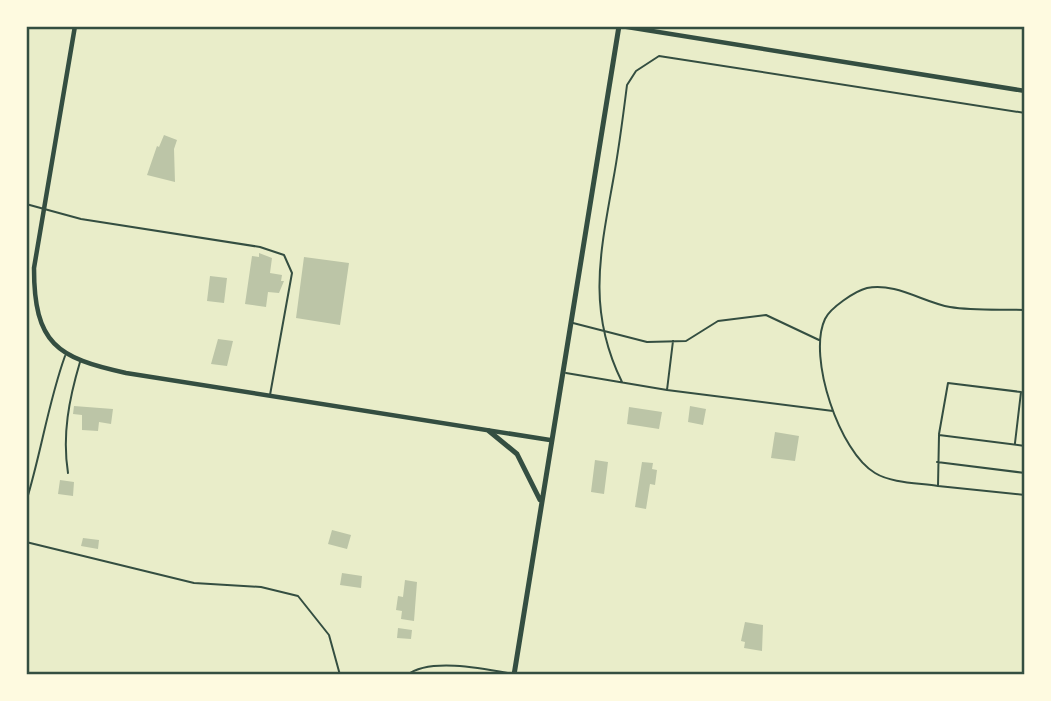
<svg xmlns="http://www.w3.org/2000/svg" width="1051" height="701" viewBox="0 0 1051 701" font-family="Jost,sans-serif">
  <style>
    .building { fill: #bcc5a7 }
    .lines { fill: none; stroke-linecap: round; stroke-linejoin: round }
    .service { stroke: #344e41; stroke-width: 2 }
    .minor { stroke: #344e41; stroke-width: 4.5 }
    .tertiary { stroke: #344e41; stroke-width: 5 }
    .neatline { fill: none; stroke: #344e41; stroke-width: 2.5 }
  </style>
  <rect width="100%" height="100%" fill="#e9edc9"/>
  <path class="building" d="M 164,135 L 177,140 L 174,149 L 175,182 L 147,175 L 157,146 L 159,147 Z
    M 259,253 L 272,258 L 270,273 L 282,275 L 281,281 L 284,281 L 279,293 L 268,292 L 266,307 L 245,304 L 252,256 L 259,257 Z
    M 304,257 L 349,263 L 340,325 L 296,318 Z
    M 210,276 L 227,278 L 224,303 L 207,301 Z
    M 218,339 L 233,341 L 227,366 L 211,364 Z
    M 74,406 L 113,409 L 111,424 L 99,422 L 98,431 L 82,430 L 82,415 L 73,414 Z
    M 690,406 L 706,409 L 703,425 L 688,422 Z
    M 629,407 L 662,412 L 659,429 L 627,424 Z
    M 775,432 L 799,436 L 795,461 L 771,458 Z
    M 595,460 L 608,462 L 604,494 L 591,492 Z
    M 642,462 L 653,463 L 652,469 L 657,470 L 655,485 L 650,484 L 646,509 L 635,507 Z
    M 60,480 L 74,482 L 73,496 L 58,494 Z
    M 332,530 L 351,535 L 347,549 L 328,544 Z
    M 83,538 L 99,540 L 98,549 L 81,546 Z
    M 342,573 L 362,576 L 361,588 L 340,585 Z
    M 405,580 L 417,582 L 414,621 L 401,619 L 402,611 L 396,610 L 398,596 L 403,597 Z
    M 745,622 L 763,625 L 762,651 L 744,648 L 745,642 L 741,641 Z
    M 398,628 L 412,630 L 411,639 L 397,638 Z"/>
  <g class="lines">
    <path class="service" d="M 26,204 L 81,219 L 260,247 L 284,255 L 292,273 L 270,395
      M 573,323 L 647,342 L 686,341 L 718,321 L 766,315 L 819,340
      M 566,373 L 667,390 L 673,341
      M 622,382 C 587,311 600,254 613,181 C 619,149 623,117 627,85 L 636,71 L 659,56 L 1025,113
      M 667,390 L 833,411
      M 939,434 L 948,383 L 1021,392 L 1015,443
      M 1025,446 L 939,435 L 938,486 L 1025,495
      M 937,462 L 1025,473
      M 68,473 C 62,435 69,399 80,362
      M 938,486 C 919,483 891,483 875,473 C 840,453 807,357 825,319 C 830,308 855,291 867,288 C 895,282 925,303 950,307 C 974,311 1000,309 1025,310
      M 26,502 C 41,454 48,403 65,356
      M 26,542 L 194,583 L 261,587 L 298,596 L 329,635 L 340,675
      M 407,675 C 430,657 486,669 513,674"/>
    <path class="minor" d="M 75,26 L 34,268 C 34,344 57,358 126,373 L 550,440
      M 621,26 L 1025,91"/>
    <path class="tertiary" d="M 489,431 L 517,454 L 540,500
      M 514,675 L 619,26"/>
  </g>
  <rect width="1051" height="701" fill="none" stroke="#fefae0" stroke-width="56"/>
  <rect x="28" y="28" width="995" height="645" class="neatline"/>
</svg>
